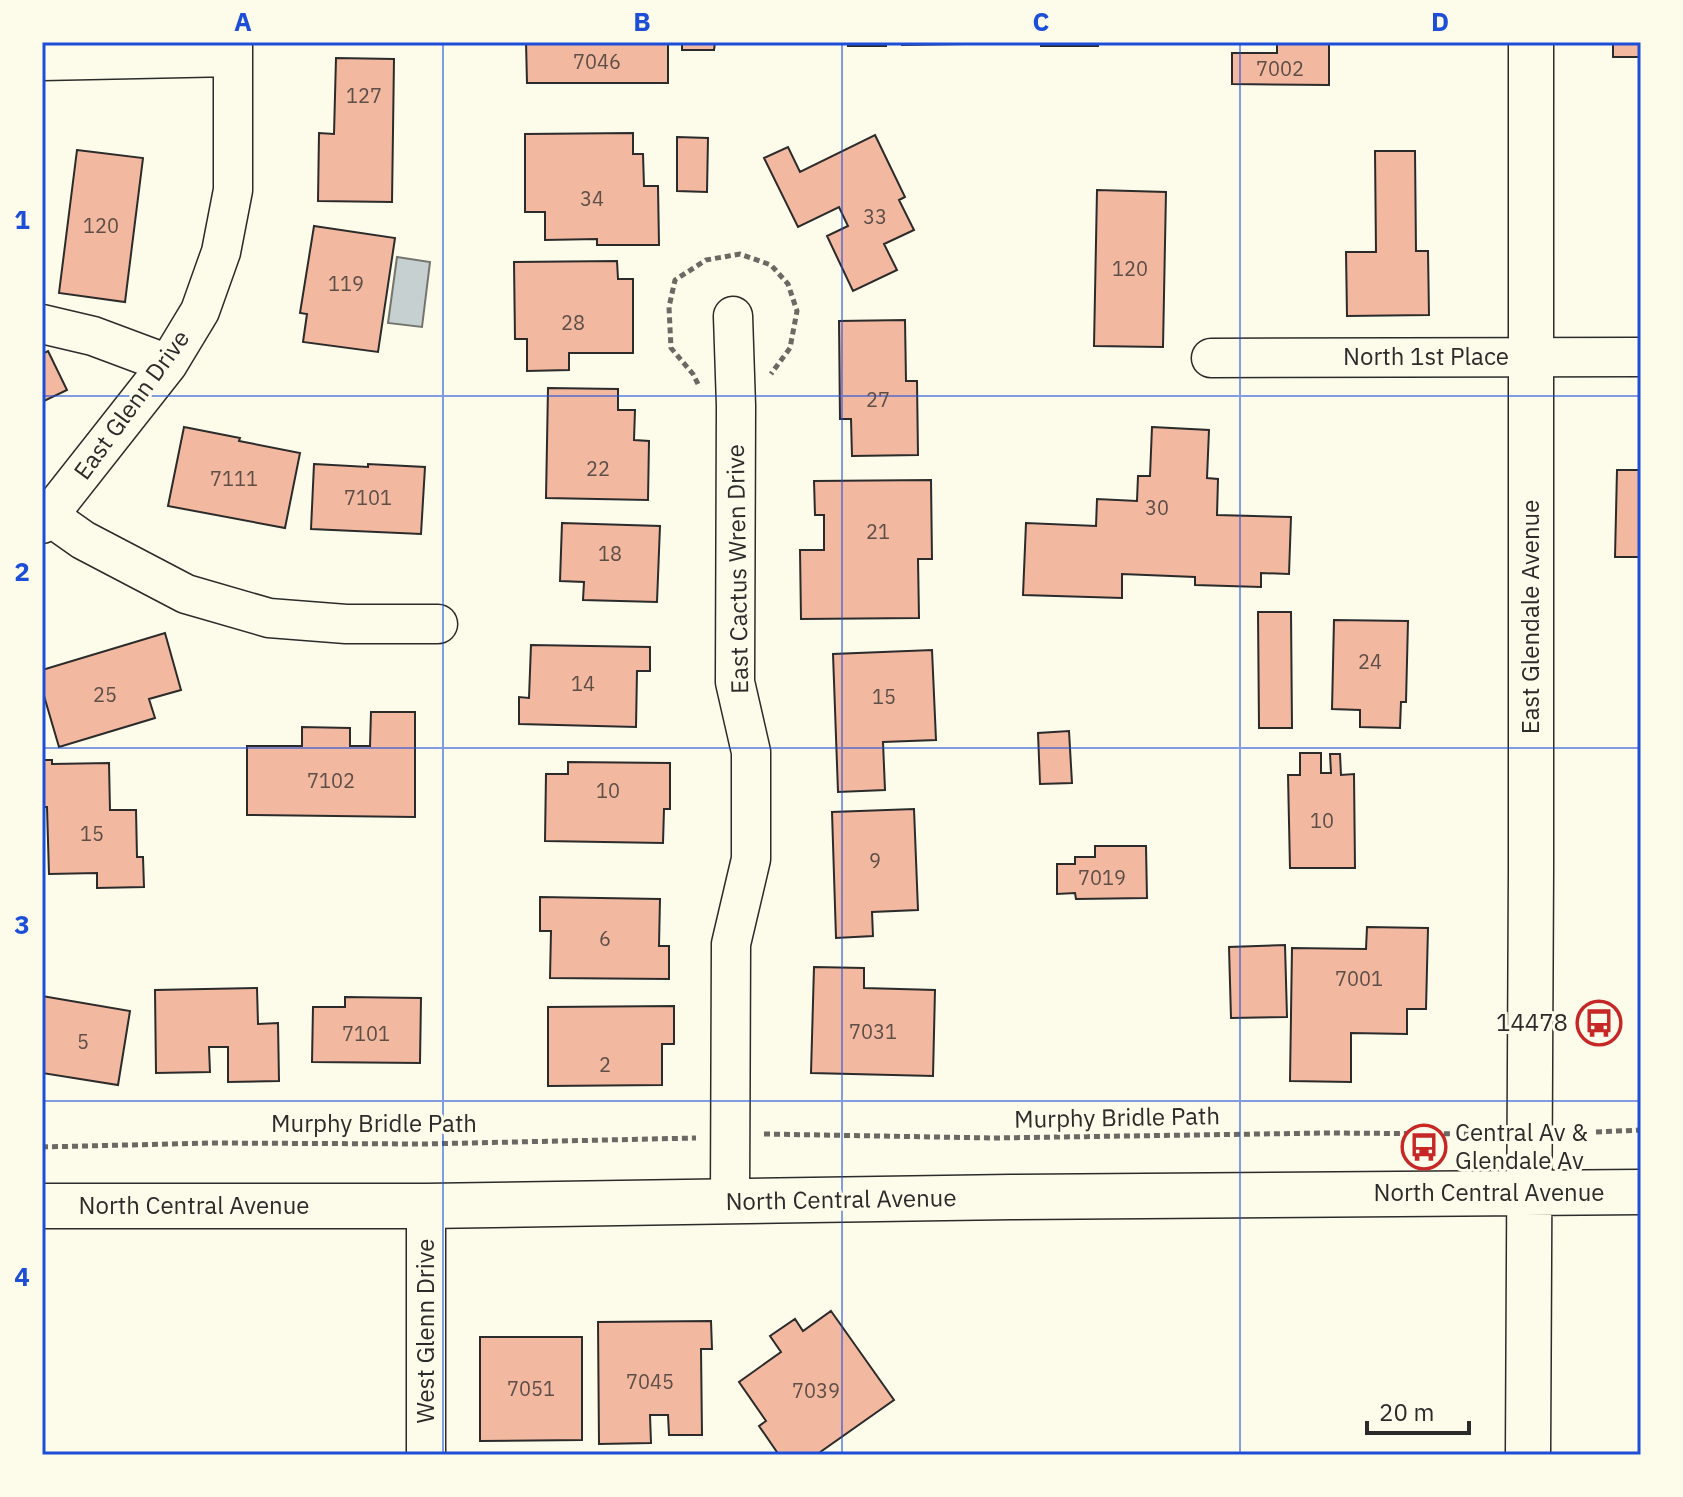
<svg xmlns="http://www.w3.org/2000/svg" width="1683" height="1497" viewBox="0 0 1683 1497" font-family="'IBM Plex Sans',sans-serif">
  <style>
    .water { fill: #c7d0d0; stroke: #74746e; stroke-width: 2 }
    .building { fill: #f2b8a0; stroke: #2b2b2b; stroke-width: 2 }
    .lines { fill: none; stroke-linecap: round; stroke-linejoin: round }
    .minor-casing { stroke: #2b2b2b; stroke-width: 41 }
    .major-casing { stroke: #2b2b2b; stroke-width: 47 }
    .path { stroke: #6a6964; stroke-width: 5; stroke-dasharray: 6 4; stroke-linecap: butt }
    .minor { stroke: #fdfbea; stroke-width: 38 }
    .major { stroke: #fdfbea; stroke-width: 44 }
    .grid { fill: none; stroke: #1d4ed8; stroke-width: 2; stroke-opacity: 0.55 }
    .labels { text-anchor: middle; stroke-width: 6; stroke-linejoin: round; paint-order: stroke }
    .number-label { font-size: 20px; fill: #5d4e48 }
    .street-label { font-size: 24px; fill: #2b2b2b; stroke: #fdfbea }
    .poi-label { font-size: 24px; fill: #2b2b2b; stroke: #fdfbea; text-anchor: end }
    .neatline { fill: none; stroke: #1d4ed8; stroke-width: 3 }
    .grid-label { font-size: 26px; text-anchor: middle; font-weight: bold; fill: #1d4ed8 }
  </style>
  <rect width="100%" height="100%" fill="#fdfbea"/>
  <path class="water" d="M 397,257 L 430,262 L 422,327 L 388,323 Z"/>
  <path class="building" d="M 526,42 L 668,42 L 668,83 L 527,83 Z
    M 682,42 L 715,42 L 714,50 L 682,50 Z
    M 848,42 L 886,42 L 886,46 L 848,46 Z
    M 902,42 L 964,42 L 964,44 L 902,45 Z
    M 1041,42 L 1098,42 L 1098,46 L 1041,46 Z
    M 1277,42 L 1329,42 L 1329,85 L 1232,84 L 1232,53 L 1277,53 Z
    M 1613,42 L 1641,42 L 1641,57 L 1613,57 Z
    M 336,58 L 394,59 L 392,202 L 318,201 L 319,133 L 334,134 Z
    M 633,133 L 633,154 L 643,154 L 644,186 L 658,186 L 659,245 L 597,245 L 597,239 L 545,240 L 545,212 L 525,212 L 525,134 Z
    M 875,135 L 905,197 L 899,200 L 914,230 L 884,244 L 897,270 L 853,291 L 827,236 L 848,226 L 839,207 L 798,227 L 764,158 L 788,147 L 800,172 Z
    M 677,137 L 708,138 L 707,192 L 677,191 Z
    M 77,150 L 143,158 L 125,302 L 59,293 Z
    M 1375,151 L 1415,151 L 1416,251 L 1428,251 L 1429,315 L 1347,316 L 1346,252 L 1376,252 Z
    M 1097,190 L 1166,192 L 1163,347 L 1094,346 Z
    M 314,226 L 395,238 L 378,352 L 303,342 L 307,314 L 300,313 Z
    M 617,261 L 618,279 L 633,279 L 633,353 L 569,353 L 569,370 L 527,371 L 527,339 L 515,339 L 514,262 Z
    M 905,320 L 906,381 L 917,381 L 918,455 L 852,456 L 851,419 L 840,419 L 839,321 Z
    M 48,351 L 67,390 L 42,402 L 42,354 Z
    M 548,388 L 618,389 L 618,410 L 635,410 L 634,440 L 649,441 L 648,500 L 546,498 Z
    M 184,427 L 240,438 L 239,441 L 300,453 L 285,528 L 168,506 Z
    M 1152,427 L 1209,430 L 1207,478 L 1218,479 L 1217,515 L 1291,517 L 1289,574 L 1261,573 L 1261,587 L 1195,585 L 1195,577 L 1122,574 L 1122,598 L 1023,595 L 1026,523 L 1096,526 L 1097,499 L 1137,501 L 1138,476 L 1150,476 Z
    M 314,464 L 368,467 L 368,464 L 425,467 L 421,534 L 311,529 Z
    M 1617,470 L 1641,470 L 1641,557 L 1615,557 Z
    M 931,480 L 932,559 L 918,559 L 919,618 L 801,619 L 800,550 L 824,550 L 824,515 L 815,515 L 814,481 Z
    M 562,523 L 660,526 L 657,602 L 583,600 L 584,582 L 560,581 Z
    M 1258,612 L 1291,612 L 1292,728 L 1259,728 Z
    M 1334,620 L 1408,621 L 1406,702 L 1401,702 L 1400,728 L 1360,727 L 1360,710 L 1332,709 Z
    M 165,633 L 181,690 L 149,699 L 155,718 L 59,747 L 42,689 L 42,670 Z
    M 531,645 L 650,647 L 650,671 L 637,671 L 636,727 L 519,724 L 519,697 L 529,698 Z
    M 932,650 L 936,740 L 883,742 L 885,790 L 838,792 L 833,654 Z
    M 371,712 L 415,712 L 415,817 L 247,815 L 247,746 L 302,746 L 302,727 L 350,728 L 350,746 L 370,746 Z
    M 1069,731 L 1072,783 L 1040,784 L 1038,733 Z
    M 1300,753 L 1321,753 L 1321,773 L 1331,773 L 1330,754 L 1340,754 L 1341,775 L 1354,774 L 1355,868 L 1290,868 L 1288,775 L 1300,775 Z
    M 42,760 L 52,760 L 52,764 L 109,763 L 110,810 L 136,810 L 137,857 L 143,857 L 144,887 L 97,888 L 97,873 L 49,874 L 47,807 L 42,807 Z
    M 568,762 L 670,763 L 670,809 L 664,809 L 663,843 L 545,841 L 546,774 L 568,774 Z
    M 914,809 L 918,910 L 872,912 L 873,936 L 836,938 L 832,812 Z
    M 1095,846 L 1146,846 L 1147,898 L 1076,899 L 1075,893 L 1057,894 L 1057,864 L 1075,864 L 1075,857 L 1095,857 Z
    M 540,897 L 660,899 L 659,946 L 669,946 L 669,979 L 550,978 L 551,931 L 540,931 Z
    M 1367,927 L 1428,928 L 1426,1009 L 1407,1009 L 1407,1034 L 1351,1033 L 1351,1082 L 1290,1081 L 1292,948 L 1366,949 Z
    M 1285,945 L 1287,1017 L 1231,1018 L 1229,947 Z
    M 814,967 L 864,968 L 864,988 L 935,990 L 933,1076 L 811,1073 Z
    M 257,988 L 258,1024 L 278,1023 L 279,1081 L 228,1082 L 228,1047 L 209,1047 L 210,1072 L 156,1073 L 155,990 Z
    M 42,996 L 130,1011 L 118,1085 L 42,1073 Z
    M 345,997 L 421,998 L 420,1063 L 312,1062 L 313,1007 L 345,1007 Z
    M 674,1006 L 674,1044 L 662,1044 L 662,1085 L 548,1086 L 548,1007 Z
    M 831,1311 L 894,1400 L 816,1455 L 779,1455 L 759,1426 L 766,1421 L 739,1382 L 781,1352 L 770,1336 L 795,1319 L 803,1331 Z
    M 711,1321 L 712,1349 L 701,1349 L 702,1435 L 669,1435 L 668,1415 L 650,1415 L 651,1443 L 599,1444 L 598,1322 Z
    M 480,1337 L 582,1337 L 582,1440 L 480,1441 Z"/>
  <g class="lines">
    <g class="minor-casing">
      <path id="minor" d="M 42,61 L 233,57
        M 42,324 L 93,336 L 168,364
        M 1211,358 L 1641,357
        M 49,516 L 83,540 L 186,594 L 269,618 L 346,624 L 438,624
        M 42,524 L 168,364 L 200,311 L 221,252 L 233,190 L 233,42
        M 730,1201 L 731,944 L 751,859 L 751,752 L 735,682 L 736,406 L 733,316
        M 426,1206 L 426,1455"/>
    </g>
    <g class="major-casing">
      <path id="major" d="M 42,1206 L 426,1206 L 1011,1197 L 1641,1192
        M 1528,1455 L 1531,870 L 1531,42"/>
    </g>
    <path class="path" d="M 698,384 L 693,374 L 671,348 L 669,307 L 675,280 L 706,260 L 740,254 L 771,265 L 788,284 L 797,311 L 790,348 L 771,374
      M 1596,1132 L 1641,1130
      M 764,1134 L 993,1138 L 1327,1133 L 1471,1134
      M 42,1147 L 212,1143 L 423,1144 L 696,1138"/>
    <use href="#minor" class="minor"/>
    <use href="#major" class="major"/>
  </g>
  <path class="grid" d="M 443,42 L 443,1455M 842,42 L 842,1455M 1240,42 L 1240,1455M 42,396 L 1641,396M 42,748 L 1641,748M 42,1101 L 1641,1101"/>
  <defs>
    <g id="bus-ring" transform="scale(2.3)"><circle r="9.5" fill="#fdfbea" stroke="#c62828" stroke-width="1.5"/><path d="M-5-6H5V4H4V6H2V4H-2V6H-4V4H-5ZM-3.5-4V0h7V-4ZM-3.5 1.2v1.5H-2V1.2ZM2 1.2v1.5H3.5V1.2Z" fill="#c62828"/></g>
  </defs>
  <g fill-rule="evenodd">
    <use href="#bus-ring" x="1599" y="1023"/>
    <use href="#bus-ring" x="1424" y="1147"/>
  </g>
  <g class="labels">
    <g class="number-label">
      <text x="597" y="69">7046</text>
      <text x="1280" y="76">7002</text>
      <text x="364" y="103">127</text>
      <text x="592" y="206">34</text>
      <text x="875" y="224">33</text>
      <text x="101" y="233">120</text>
      <text x="1130" y="276">120</text>
      <text x="346" y="291">119</text>
      <text x="573" y="330">28</text>
      <text x="878" y="407">27</text>
      <text x="598" y="476">22</text>
      <text x="234" y="486">7111</text>
      <text x="368" y="505">7101</text>
      <text x="1157" y="515">30</text>
      <text x="878" y="539">21</text>
      <text x="610" y="561">18</text>
      <text x="1370" y="669">24</text>
      <text x="583" y="691">14</text>
      <text x="105" y="702">25</text>
      <text x="884" y="704">15</text>
      <text x="331" y="788">7102</text>
      <text x="608" y="798">10</text>
      <text x="1322" y="828">10</text>
      <text x="92" y="841">15</text>
      <text x="875" y="868">9</text>
      <text x="1102" y="885">7019</text>
      <text x="605" y="946">6</text>
      <text x="1359" y="986">7001</text>
      <text x="873" y="1039">7031</text>
      <text x="366" y="1041">7101</text>
      <text x="83" y="1049">5</text>
      <text x="605" y="1072">2</text>
      <text x="650" y="1389">7045</text>
      <text x="531" y="1396">7051</text>
      <text x="816" y="1398">7039</text>
    </g>
    <g class="street-label">
      <text x="1426" y="365">North 1st Place</text>
      <text transform="translate(132 405) rotate(-54)" y="8">East Glenn Drive</text>
      <text transform="translate(738 569) rotate(-91)" y="8">East Cactus Wren Drive</text>
      <text transform="translate(1531 617) rotate(-90)" y="8">East Glendale Avenue</text>
      <text transform="translate(1117 1118) rotate(-1)" y="8">Murphy Bridle Path</text>
      <text x="374" y="1132">Murphy Bridle Path</text>
      <text x="1489" y="1201">North Central Avenue</text>
      <text transform="translate(841 1200) rotate(-1)" y="8">North Central Avenue</text>
      <text x="194" y="1214">North Central Avenue</text>
      <text transform="translate(426 1331) rotate(-90)" y="8">West Glenn Drive</text>
    </g>
    <g class="poi-label">
      <text x="1568" y="1031">14478</text>
      <text x="1455" y="1141" text-anchor="start">Central Av &amp;<tspan x="1455" dy="28">Glendale Av</tspan></text>
    </g>
  </g>
  <rect width="1683" height="1497" fill="none" stroke="#fdfbea" stroke-width="88"/>
  <path d="M1367 1421v12h102v-12" fill="none" stroke="#2b2b2b" stroke-width="4"/>
  <text x="1379" y="1421" font-size="24" fill="#2b2b2b" stroke="#fdfbea" stroke-width="6" paint-order="stroke">20 m</text>
  <rect x="44" y="44" width="1595" height="1409" class="neatline"/>
  <g class="grid-label">
    <text x="243" y="31">A</text>
    <text x="642" y="31">B</text>
    <text x="1041" y="31">C</text>
    <text x="1440" y="31">D</text>
    <text x="22" y="229">1</text>
    <text x="22" y="581">2</text>
    <text x="22" y="934">3</text>
    <text x="22" y="1286">4</text>
  </g>
</svg>
